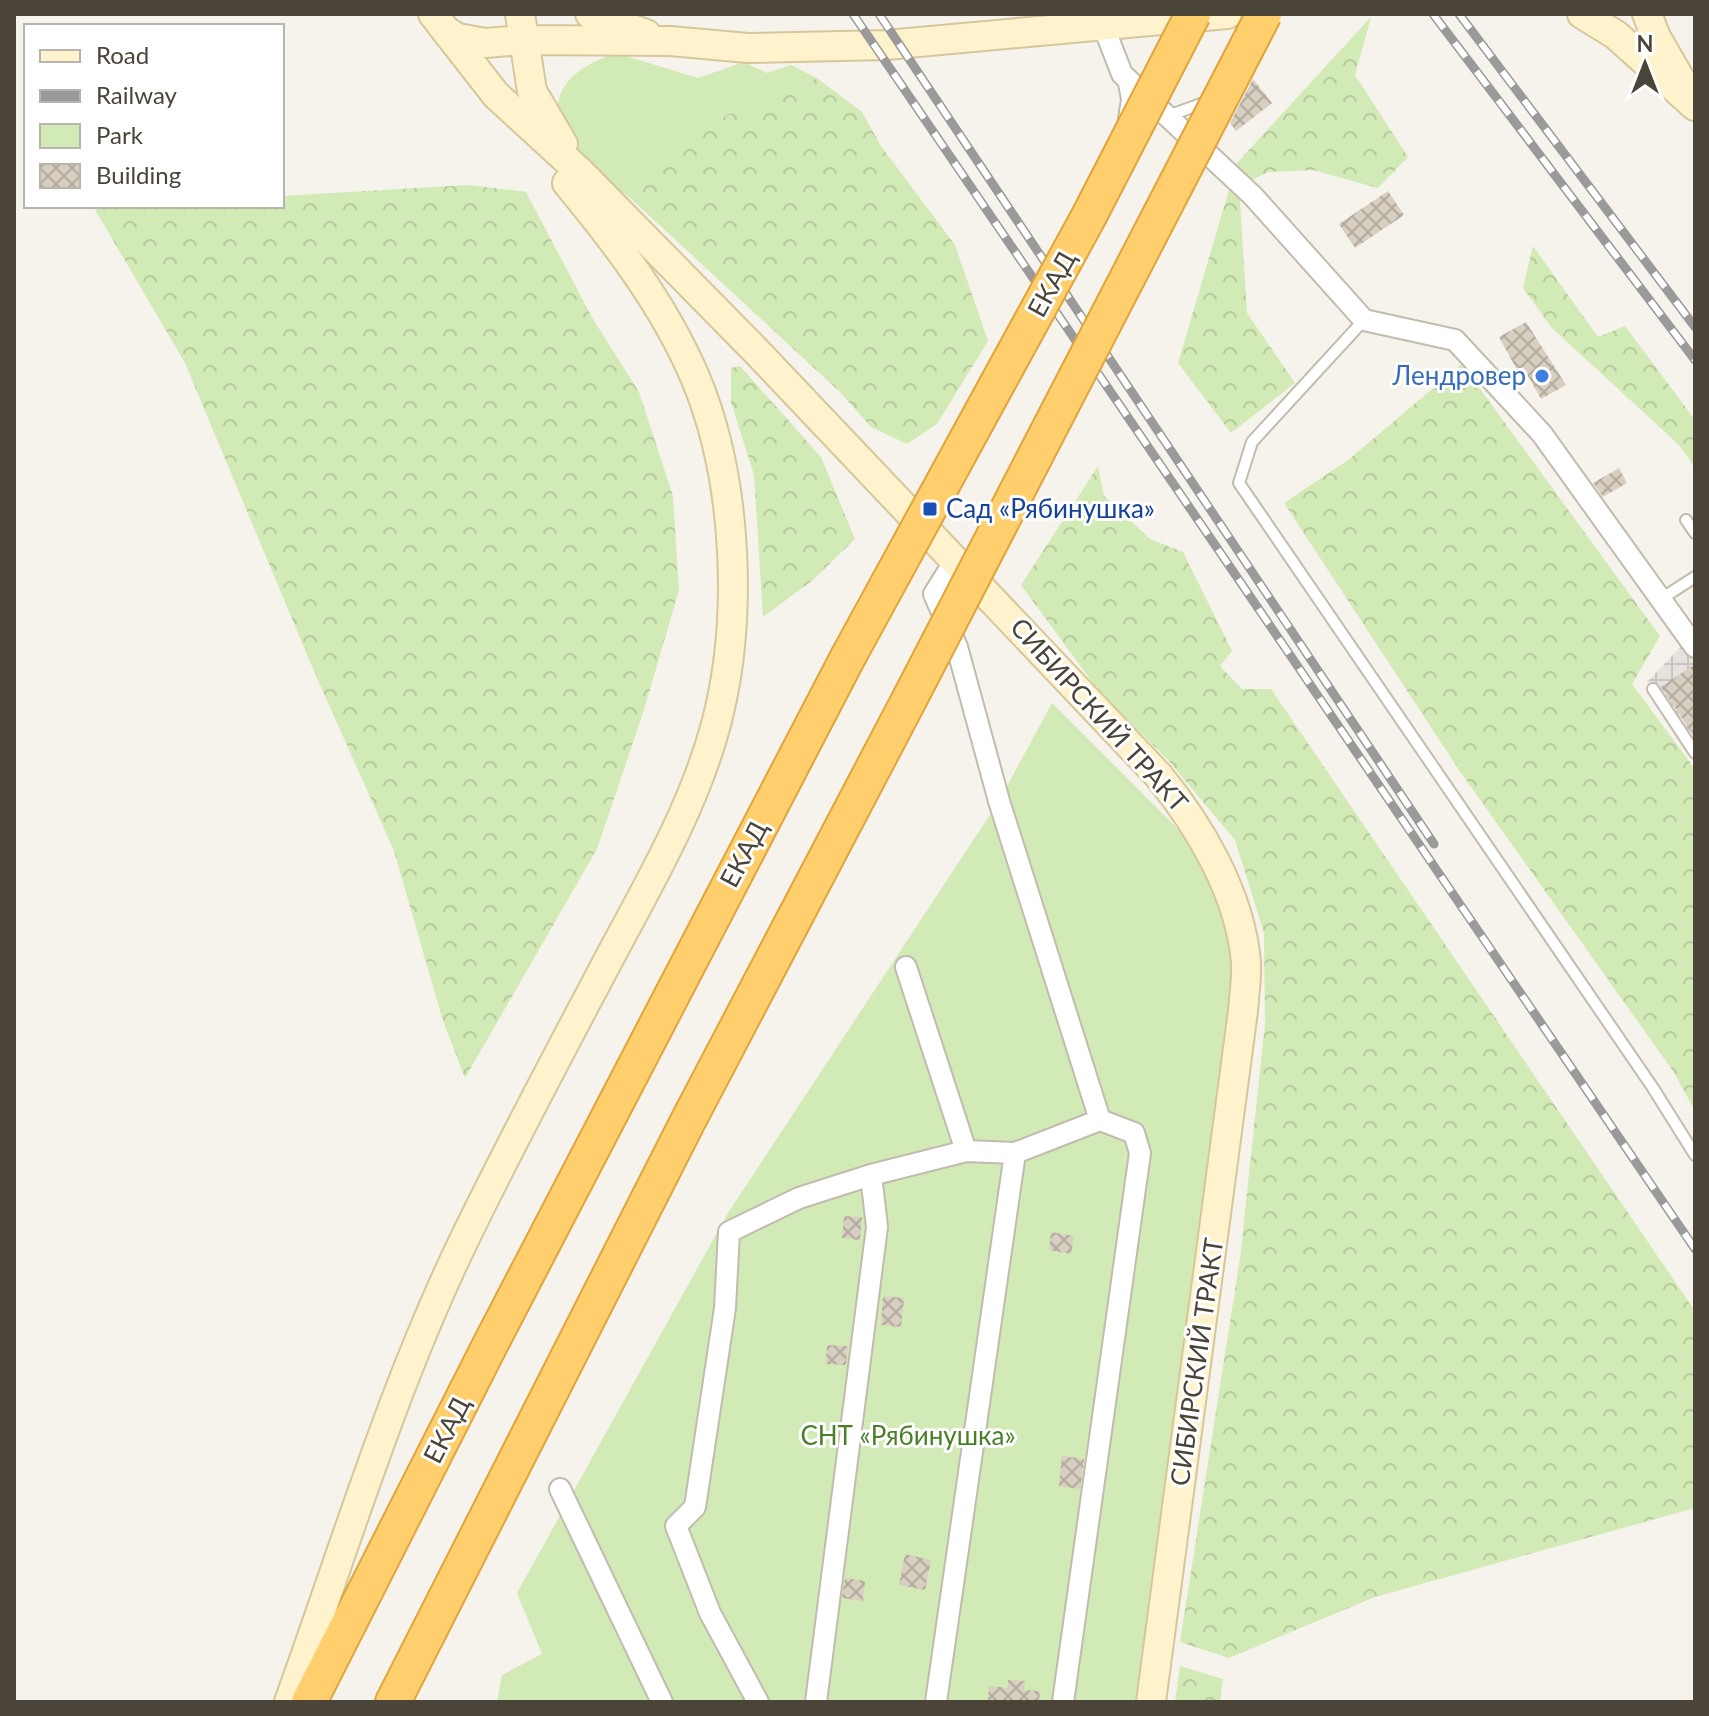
<svg xmlns="http://www.w3.org/2000/svg" width="1709" height="1716" viewBox="0 0 1709 1716" font-family="Lato,sans-serif">
  <style>
    .industrial { fill: url(#industrial-grid) }
    .green { fill: #d2eab5 }
    .forest { fill: url(#forest-crowns) }
    .building { fill: url(#building-cross-hatch) }
    .lines { fill: none; stroke-linecap: round; stroke-linejoin: round }
    .lane-casing { stroke: #c2bbae; stroke-width: 14 }
    .street-casing { stroke: #c2bbae; stroke-width: 24 }
    .secondary-casing { stroke: #d6c79b; stroke-width: 32 }
    .highway-casing { stroke: #e0a43c; stroke-width: 38 }
    .lane { stroke: #fff; stroke-width: 10 }
    .street { stroke: #fff; stroke-width: 20 }
    .secondary { stroke: #fff3cd; stroke-width: 28 }
    .highway { stroke: #ffcf6e; stroke-width: 34 }
    .rail-casing { stroke: #9a9a9a; stroke-width: 9 }
    .rail { stroke: #fff; stroke-width: 6; stroke-dasharray: 18; stroke-linecap: butt }
    .highway-bridge-casing { stroke: #e0a43c; stroke-width: 38; stroke-linecap: butt }
    .highway-bridge { stroke: #ffcf6e; stroke-width: 34 }
    .shop-dot { fill: #3f7fe0; stroke: #fff; stroke-width: 3 }
    .transit-dot { fill: #1a4fb4; stroke: #fff; stroke-width: 3 }
    .labels { text-anchor: middle; stroke-width: 6; stroke-linejoin: round; paint-order: stroke }
    .street-label { font-size: 26px; fill: #4b4439; stroke: #fff }
    .shop-label { font-size: 26px; fill: #366cbe; stroke: #fff; text-anchor: end }
    .transit-label { font-size: 26px; fill: #164399; stroke: #fff; text-anchor: start }
    .park-label { font-size: 26px; fill: #4a7f2a; stroke: #fff }
  </style>
  <defs>
    <pattern id="industrial-grid" width="8" height="8" patternUnits="userSpaceOnUse" patternTransform="scale(2)"><rect width="8" height="8" fill="#e6e2dd"/><path d="M0 4h8M4 0v8" fill="none" stroke="#c7c3be"/></pattern>
    <pattern id="forest-crowns" width="20" height="18" patternUnits="userSpaceOnUse" patternTransform="scale(2)"><rect width="20" height="18" fill="#d2eab5"/><path d="M2 6a3 3 0 1 1 6 0M12 15a3 3 0 1 1 6 0" fill="none" stroke="#b6ca9c"/></pattern>
    <pattern id="building-cross-hatch" width="8" height="8" patternUnits="userSpaceOnUse" patternTransform="scale(2)"><rect width="8" height="8" fill="#d8cfc1"/><path d="M0 0l8 8M0 8l8-8" fill="none" stroke="#b1aa9e"/></pattern>
  </defs>
  <rect width="100%" height="100%" fill="#f6f3ec"/>
  <path class="industrial" d="M 1695,632 L 1695,752 L 1647,682 Z"/>
  <path class="green" d="M 616,53 L 698,78 L 744,62 L 767,73 L 791,65 L 817,78 C 785,97 751,103 719,119 C 684,136 653,168 629,197 C 613,185 592,174 579,160 C 572,153 568,141 564,133 C 543,90 579,65 616,53 Z
    M 1052,703 L 1203,854 L 1227,933 L 1235,996 L 1138,1702 L 497,1702 L 502,1675 L 542,1654 L 517,1593 L 728,1213 L 999,801 Z"/>
  <path class="forest" d="M 1371,17 L 1355,75 L 1408,157 L 1378,188 L 1313,170 L 1268,172 L 1239,187 L 1247,313 L 1295,383 L 1231,433 L 1178,363 L 1237,163 Z
    M 817,78 L 862,112 L 881,146 L 955,245 L 988,341 L 937,424 L 907,444 L 871,427 L 840,392 L 629,197 C 653,168 684,136 719,119 C 751,103 785,97 817,78 Z
    M 467,185 L 526,192 L 593,319 L 639,392 L 673,496 L 679,590 L 643,713 L 597,849 L 465,1078 L 443,1021 L 394,851 L 313,669 L 185,363 L 93,206 L 282,206 L 282,196 Z
    M 1533,246 L 1598,337 L 1625,326 L 1695,420 L 1695,468 L 1679,445 L 1552,328 L 1523,288 Z
    M 1462,364 L 1660,636 L 1632,684 L 1695,769 L 1695,1111 L 1673,1071 L 1459,770 L 1284,503 L 1348,460 Z
    M 740,366 L 821,457 L 855,539 L 813,580 L 763,617 L 754,475 L 731,402 L 731,368 Z
    M 1098,466 L 1104,496 L 1150,539 L 1183,552 L 1232,651 L 1220,666 L 1242,689 L 1271,689 L 1695,1311 L 1695,1508 L 1375,1597 L 1229,1658 L 1180,1642 L 1240,1258 L 1265,1024 L 1264,933 L 1235,840 L 1168,760 L 1098,690 L 1021,585 Z
    M 1180,1666 L 1223,1679 L 1220,1702 L 1175,1702 Z"/>
  <path class="building" d="M 1253,79 L 1272,103 L 1236,131 L 1230,123 Z
    M 1388,191 L 1404,215 L 1355,248 L 1339,224 Z
    M 1526,322 L 1566,385 L 1541,399 L 1523,367 L 1517,370 L 1499,337 Z
    M 1619,468 L 1627,483 L 1603,497 L 1593,483 Z
    M 1695,664 L 1695,737 L 1661,687 Z
    M 844,1216 L 862,1217 L 860,1240 L 842,1238 Z
    M 1051,1232 L 1074,1236 L 1071,1254 L 1049,1250 Z
    M 883,1296 L 904,1298 L 901,1327 L 881,1325 Z
    M 827,1345 L 848,1346 L 846,1365 L 826,1364 Z
    M 1062,1456 L 1084,1459 L 1080,1489 L 1059,1486 Z
    M 905,1554 L 931,1560 L 925,1590 L 899,1585 Z
    M 845,1578 L 865,1581 L 863,1601 L 842,1598 Z
    M 1008,1680 L 1025,1681 L 1024,1690 L 1040,1691 L 1039,1702 L 988,1702 L 989,1686 L 1008,1688 Z"/>
  <g class="lines">
    <g class="lane-casing">
      <path id="lane" d="M 1123,79 L 1127,99 L 1124,119
        M 1168,116 L 1209,101
        M 1364,320 L 1252,442 L 1239,483 L 1653,1088 L 1695,1155
        M 1686,520 L 1695,533
        M 1661,599 L 1695,577
        M 1653,689 L 1695,753"/>
    </g>
    <g class="street-casing">
      <path id="street" d="M 1103,25 L 1122,74 L 1253,196 L 1364,320 L 1455,340 L 1542,434 L 1695,647
        M 956,559 L 934,594 L 957,647 L 999,801 L 1100,1120
        M 906,967 L 966,1151
        M 560,1489 L 662,1702
        M 758,1702 L 710,1613 L 676,1526 L 695,1507 L 725,1308 L 729,1232 L 799,1198 L 871,1175 L 966,1151 L 1015,1153 L 1100,1120 L 1134,1133 L 1140,1153 L 1063,1702
        M 816,1702 L 877,1227 L 871,1175
        M 936,1702 L 1015,1153"/>
    </g>
    <g class="secondary-casing">
      <path id="secondary" d="M 433,14 L 446,31 L 458,38 L 485,43 L 524,40 L 670,41 L 748,48 L 886,45 L 1227,14
        M 520,14 L 532,91 L 563,144
        M 590,14 L 646,34
        M 1582,14 L 1616,35 L 1695,106
        M 1647,14 L 1656,37 L 1683,84
        M 446,31 L 496,95 L 580,172 L 759,354 L 1158,775 C 1200,826 1240,894 1246,962 C 1247,978 1244,995 1243,1011 L 1151,1702
        M 289,1702 C 345,1547 394,1383 466,1236 C 512,1141 562,1048 611,955 C 650,882 693,808 715,728 C 744,622 738,479 695,377 C 664,305 616,242 567,183"/>
    </g>
    <g class="highway-casing">
      <path id="highway" d="M 309,1702 L 491,1343 L 848,657
        M 393,1702 L 688,1121 L 910,698"/>
    </g>
    <use href="#lane" class="lane"/>
    <use href="#street" class="street"/>
    <use href="#secondary" class="secondary"/>
    <use href="#highway" class="highway"/>
    <g class="rail-casing">
      <path id="rail" d="M 853,14 L 1695,1249
        M 879,14 L 1434,844
        M 1433,14 L 1695,360
        M 1459,14 L 1695,327"/>
    </g>
    <use href="#rail" class="rail"/>
    <g class="highway-bridge-casing">
      <path id="highway-bridge" d="M 848,657 L 1089,216 L 1193,14
        M 910,698 L 1264,14"/>
    </g>
    <use href="#highway-bridge" class="highway-bridge"/>
  </g>
  <circle class="shop-dot" cx="1542" cy="376" r="8"/>
  <rect class="transit-dot" x="922" y="501" width="16" height="16" rx="4"/>
  <g class="labels">
    <g class="street-label">
      <text transform="translate(1052 284) rotate(-61)" y="9">ЕКАД</text>
      <text transform="translate(1099 715) rotate(48)" y="9">СИБИРСКИЙ ТРАКТ</text>
      <text transform="translate(744 854) rotate(-62)" y="9">ЕКАД</text>
      <text transform="translate(1197 1362) rotate(-82)" y="9">СИБИРСКИЙ ТРАКТ</text>
      <text transform="translate(447 1430) rotate(-63)" y="9">ЕКАД</text>
    </g>
    <g class="shop-label">
      <text x="1526" y="385">Лендровер</text>
    </g>
    <g class="transit-label">
      <text x="946" y="518">Сад «Рябинушка»</text>
    </g>
    <g class="park-label">
      <text x="908" y="1445">СНТ «Рябинушка»</text>
    </g>
  </g>
  <rect width="1709" height="1716" fill="none" stroke="#4b4439" stroke-width="32"/>
  <rect x="24" y="24" width="260" height="184" fill="#ffffff" stroke="#b7b4b0" stroke-width="2"/>
  <rect x="40" y="50" width="40" height="12" fill="#fff3cd" stroke="#b7b4b0" stroke-width="2"/>
  <text x="96" y="64" font-size="24" fill="#4b4439">Road</text>
  <rect x="40" y="90" width="40" height="12" fill="#9a9a9a" stroke="#b7b4b0" stroke-width="2"/>
  <text x="96" y="104" font-size="24" fill="#4b4439">Railway</text>
  <rect x="40" y="124" width="40" height="24" fill="#d2eab5" stroke="#b7b4b0" stroke-width="2"/>
  <text x="96" y="144" font-size="24" fill="#4b4439">Park</text>
  <rect x="40" y="164" width="40" height="24" fill="url(#building-cross-hatch)" stroke="#b7b4b0" stroke-width="2"/>
  <text x="96" y="184" font-size="24" fill="#4b4439">Building</text>
  <g transform="translate(1645 64)" stroke="#ffffff" stroke-width="6" paint-order="stroke">
  <path d="M0-6L14 30L0 20L-14 30Z" fill="#4b4439"/>
  <text y="-12" font-size="22" font-weight="bold" text-anchor="middle" fill="#4b4439">N</text>
  </g>
</svg>
